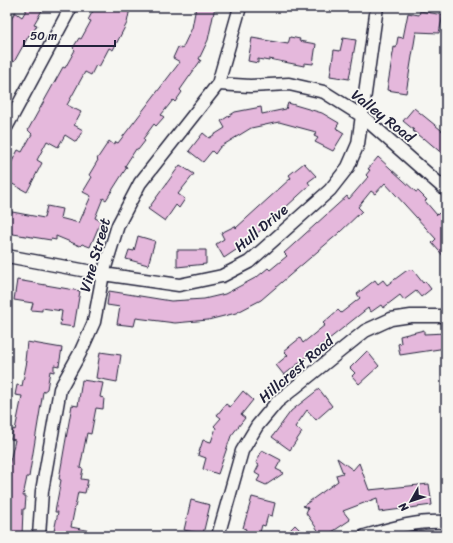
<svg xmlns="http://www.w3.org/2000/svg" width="453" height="543" viewBox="0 0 453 543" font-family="Sriracha,sans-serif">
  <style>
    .building { fill: #e5b8dc; stroke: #22223b }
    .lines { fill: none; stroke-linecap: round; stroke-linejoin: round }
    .street-casing { stroke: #22223b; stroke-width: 15 }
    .street { stroke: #f6f6f2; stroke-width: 12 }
    .labels { text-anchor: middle; stroke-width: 3.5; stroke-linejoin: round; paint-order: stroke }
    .street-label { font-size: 15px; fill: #22223b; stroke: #f6f6f2 }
  </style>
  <rect width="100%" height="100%" fill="#f6f6f2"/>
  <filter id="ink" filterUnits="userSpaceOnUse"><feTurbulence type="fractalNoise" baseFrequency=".025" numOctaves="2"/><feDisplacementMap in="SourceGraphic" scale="8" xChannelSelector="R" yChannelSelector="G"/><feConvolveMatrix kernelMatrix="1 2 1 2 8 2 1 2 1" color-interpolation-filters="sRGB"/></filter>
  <g filter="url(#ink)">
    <path class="building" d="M 28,7 L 44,7 L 34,24 L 37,25 L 31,36 L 29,35 L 14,62 L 7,58 L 7,26 L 15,12 L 22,17 Z
      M 95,7 L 130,8 L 127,23 L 113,50 L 109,48 L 99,67 L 96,65 L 91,75 L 85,72 L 67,105 L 81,112 L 74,125 L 83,130 L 76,142 L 65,135 L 58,147 L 47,141 L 37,160 L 42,163 L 27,192 L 7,181 L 7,171 L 18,150 L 22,152 L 32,134 L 28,130 L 63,67 L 65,68 L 75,50 L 73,48 L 79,38 L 81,39 L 91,21 L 88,20 Z
      M 196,7 L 215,7 L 208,40 L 199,59 L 201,60 L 180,90 L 182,92 L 175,102 L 173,100 L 161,115 L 164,117 L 156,126 L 154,124 L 143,139 L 145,141 L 138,150 L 136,149 L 125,166 L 127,167 L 106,200 L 103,198 L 95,218 L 101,221 L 90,247 L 82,244 L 80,246 L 56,236 L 56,240 L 51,239 L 51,240 L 7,233 L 7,211 L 44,218 L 47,206 L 62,209 L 60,218 L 79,223 L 91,196 L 83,192 L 92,177 L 89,175 L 98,160 L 97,159 L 109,141 L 114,145 L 116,142 L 118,143 L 180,62 L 173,58 L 178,47 L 182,49 L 192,28 Z
      M 420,11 L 443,15 L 439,33 L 416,32 L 406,93 L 387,90 L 394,47 L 396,48 L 398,37 L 403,38 L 408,13 L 419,15 Z
      M 290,37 L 300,39 L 299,41 L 316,44 L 313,64 L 304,63 L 304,66 L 269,59 L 269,61 L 258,59 L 258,63 L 248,61 L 252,38 L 288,44 Z
      M 343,38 L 356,40 L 349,79 L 330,76 L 334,50 L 340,51 Z
      M 288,103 L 322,113 L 339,123 L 336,128 L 344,133 L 333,151 L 315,142 L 318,138 L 314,136 L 316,132 L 279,122 L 251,128 L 220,147 L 215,154 L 212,151 L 203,162 L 189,151 L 203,133 L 209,138 L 225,128 L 221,121 L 235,112 L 261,107 L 262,114 L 286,109 Z
      M 414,108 L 446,134 L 446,157 L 424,138 L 423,139 L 413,131 L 414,130 L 403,121 Z
      M 378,157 L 416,192 L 418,191 L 427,200 L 425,201 L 437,215 L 439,213 L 446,221 L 446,259 L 432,243 L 436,239 L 385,183 L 375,194 L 371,191 L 358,207 L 362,211 L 339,233 L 261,300 L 236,313 L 208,320 L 175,323 L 136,318 L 134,326 L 117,324 L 120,307 L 107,305 L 109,291 L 171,301 L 204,299 L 225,294 L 257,277 L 268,268 L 270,270 L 287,256 L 284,253 L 347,196 L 349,199 L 368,177 L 366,175 L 370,170 L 368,169 Z
      M 304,163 L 316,176 L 308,182 L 310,185 L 248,242 L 224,258 L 216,244 L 224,239 L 221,233 L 235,226 L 236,228 L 291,178 L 289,175 Z
      M 180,165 L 194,174 L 178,194 L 185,199 L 179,208 L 176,205 L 165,221 L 148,209 Z
      M 138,236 L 155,241 L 148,265 L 126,259 L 129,250 L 134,251 Z
      M 177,250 L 206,250 L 206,264 L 177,267 Z
      M 412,269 L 423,283 L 425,281 L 431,289 L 421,297 L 416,291 L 404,300 L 400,295 L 383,308 L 381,305 L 371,312 L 368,308 L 284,375 L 276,365 L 288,355 L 284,351 L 300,338 L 303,343 L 325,325 L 323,323 L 338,310 L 341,313 L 360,298 L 357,294 L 375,280 L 378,284 L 383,280 L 387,285 L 406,271 Z
      M 17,280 L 80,291 L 74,327 L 60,325 L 62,311 L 42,308 L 42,311 L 31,310 L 33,303 L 14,300 Z
      M 424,330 L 424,334 L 446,333 L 446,348 L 400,355 L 398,344 L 401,343 L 400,336 Z
      M 27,342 L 62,348 L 59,366 L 54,365 L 54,372 L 50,371 L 47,389 L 43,392 L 29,477 L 27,477 L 23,496 L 26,496 L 25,509 L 23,509 L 22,536 L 7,536 L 7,495 L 11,475 L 7,474 L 15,440 L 11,439 L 13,429 L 15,430 L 22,396 L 15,395 L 17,385 L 22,386 L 27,361 L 25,361 Z
      M 367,351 L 379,366 L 359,384 L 352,376 L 355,373 L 350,368 Z
      M 100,352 L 121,355 L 117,382 L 96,378 Z
      M 82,380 L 103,383 L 100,397 L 104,398 L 103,409 L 96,408 L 91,434 L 87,433 L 80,468 L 83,469 L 81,479 L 88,480 L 85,493 L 78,492 L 71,527 L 91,531 L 91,536 L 53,536 L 58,512 L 55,512 L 61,480 L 59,479 L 64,450 L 72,405 L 78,406 Z
      M 319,389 L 332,406 L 316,420 L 307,410 L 295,427 L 302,432 L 290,450 L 272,437 L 291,411 Z
      M 243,391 L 253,400 L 241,415 L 245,418 L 231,436 L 218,474 L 203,469 L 206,458 L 198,455 L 203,440 L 211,442 L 216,428 L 214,426 L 221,418 L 217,415 L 226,404 L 230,407 Z
      M 262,450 L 281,460 L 276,469 L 284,473 L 266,485 L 257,481 L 260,476 L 255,473 L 259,465 L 256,463 Z
      M 337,458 L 353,470 L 359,463 L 369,490 L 429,484 L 432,505 L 379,512 L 377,498 L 343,511 L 350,520 L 326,536 L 322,536 L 306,513 L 308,508 L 303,506 L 338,481 L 336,475 L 343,473 Z
      M 252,497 L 275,503 L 272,516 L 268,515 L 265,526 L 262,525 L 259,536 L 244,536 L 246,529 L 243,528 Z
      M 191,500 L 210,505 L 203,534 L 184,530 Z
      M 295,525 L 306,536 L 284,536 Z"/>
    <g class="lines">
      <g class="street-casing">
        <path id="street" d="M 218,84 L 250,86 L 289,84 L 324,92 L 362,116 L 446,190
          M 7,126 L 71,7
          M 7,256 L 103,274 L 179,285 L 222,276 L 249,262 L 330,190 L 348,167 L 358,144 L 377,7
          M 39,536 L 42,491 L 60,389 L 80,353 L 94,322 L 103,274 L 118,225 L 140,183 L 218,84 L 240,7
          M 218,536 L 242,451 L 257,426 L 277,402 L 365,331 L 391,319 L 411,316 L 446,316
          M 365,536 C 392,528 418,520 446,522"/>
      </g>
      <use href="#street" class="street"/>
    </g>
  </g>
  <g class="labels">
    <g class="street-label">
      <text transform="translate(383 116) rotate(38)" y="5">Valley Road</text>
      <text transform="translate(261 228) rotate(-40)" y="5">Hull Drive</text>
      <text transform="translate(95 255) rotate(-74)" y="5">Vine Street</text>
      <text transform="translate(296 369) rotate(-41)" y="5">Hillcrest Road</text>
    </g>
  </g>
  <rect width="453" height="543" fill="none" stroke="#f6f6f2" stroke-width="24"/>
  <rect x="12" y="12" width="429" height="519" fill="none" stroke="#22223b" stroke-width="1.5" filter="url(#ink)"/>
  <g transform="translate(411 501) rotate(231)" stroke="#f6f6f2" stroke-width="3" paint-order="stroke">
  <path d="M0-3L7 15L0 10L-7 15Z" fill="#22223b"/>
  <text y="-6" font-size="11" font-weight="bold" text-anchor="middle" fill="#22223b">N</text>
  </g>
  <path d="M24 40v6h91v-6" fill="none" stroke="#22223b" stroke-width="2"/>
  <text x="30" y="40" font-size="12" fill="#22223b" stroke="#f6f6f2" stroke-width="3" paint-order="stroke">50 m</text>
</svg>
